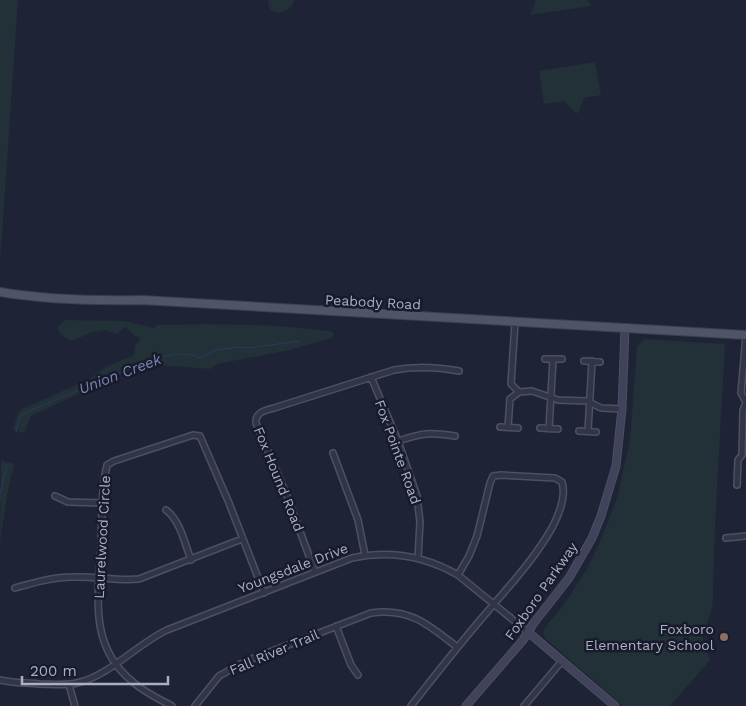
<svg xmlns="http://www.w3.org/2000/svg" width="746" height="706" viewBox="0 0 746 706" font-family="'Work Sans',sans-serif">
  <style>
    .green { fill: #223038 }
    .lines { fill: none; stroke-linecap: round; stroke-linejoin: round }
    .stream { stroke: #30375b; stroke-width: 1 }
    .street-casing { stroke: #4d5062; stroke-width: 8 }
    .secondary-casing { stroke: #4d5062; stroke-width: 9 }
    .primary-casing { stroke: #3c3f50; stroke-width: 10 }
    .street { stroke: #323546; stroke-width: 5 }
    .secondary { stroke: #404359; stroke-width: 7 }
    .primary { stroke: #505467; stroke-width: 8 }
    .education-dot { fill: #8d6e63; stroke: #181b2b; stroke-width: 2 }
    .labels { text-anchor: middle; stroke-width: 5; stroke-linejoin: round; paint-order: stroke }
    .street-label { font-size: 14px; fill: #acafc4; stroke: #181b2b }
    .poi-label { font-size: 14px; fill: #acafc4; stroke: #181b2b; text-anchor: end }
    .water-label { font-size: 15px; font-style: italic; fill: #7b85b1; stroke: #181b2b }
  </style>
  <rect width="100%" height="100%" fill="#1f2336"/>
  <path class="green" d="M 0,0 L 18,0 L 0,263 Z
    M 268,0 L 294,0 L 295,1 C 288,14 269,20 268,0 Z
    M 536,0 L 587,0 L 591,6 L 530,15 Z
    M 595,62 L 601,95 L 584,98 L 578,113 L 575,113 L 564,101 L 544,104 L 539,71 Z
    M 64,320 L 125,321 L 154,328 L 157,325 C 197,324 237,324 277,326 C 295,327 313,330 331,331 L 334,334 L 331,338 L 290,350 L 217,364 L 210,369 L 159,365 L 132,371 L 115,377 L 31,416 L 24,433 L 13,430 L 18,413 L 22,409 L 89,379 L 106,367 L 134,355 L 135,345 L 140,340 L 139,337 L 135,336 L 126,327 L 120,331 L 118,334 L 104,330 L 93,332 L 72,341 L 61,335 L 57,328 Z
    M 644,339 L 725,344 C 721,429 714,514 713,599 C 712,626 692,634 711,659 L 670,706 L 623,706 L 546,639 L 543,634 L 545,628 L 565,603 L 587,569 L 602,537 L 617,498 L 630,441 L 637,347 Z
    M 1,460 L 14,464 L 7,495 L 0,543 Z"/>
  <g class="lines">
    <path class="stream" d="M 16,432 L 19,418 L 25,413 L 146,361 L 174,354 L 192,355 L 200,358 L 216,350 L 239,347 L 248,348 L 300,341
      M 0,494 L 7,465
      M 0,495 L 0,501"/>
    <g class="street-casing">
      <path id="street" d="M 545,359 L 562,359
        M 584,361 L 600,362
        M 371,377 L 398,441 L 417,496 L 420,522 L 418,558
        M 519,392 L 532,391 L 558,400 L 587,401 L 601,408 L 622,409
        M 746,402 L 741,393 L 746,335
        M 500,427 L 518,428
        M 508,427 L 510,399 L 519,392 L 511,384 L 515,322
        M 540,428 L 558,429
        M 549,429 L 553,359
        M 579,431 L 596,432
        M 588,431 L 592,361
        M 398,441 C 423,433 428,432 455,436
        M 333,453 L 358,520 L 365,555
        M 737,485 L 738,460 L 742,455 L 743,411 L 746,402
        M 55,496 L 68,502 L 103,503
        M 166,510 C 180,520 185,544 191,560
        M 726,538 L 746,536
        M 315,572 L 287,496 L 256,423 C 255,412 266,410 274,408 L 394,370 C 416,366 437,367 459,371
        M 15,588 C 33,583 53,577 73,577 C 95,576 117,581 139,579 L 242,539
        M 336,626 L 351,665 L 358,675
        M 0,680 C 12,683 26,683 39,684 C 51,684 65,686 77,683 C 109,676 137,644 167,630 L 352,558 C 389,550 425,556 458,575 L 528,632
        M 69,685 L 75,706
        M 172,706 C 159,699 144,692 133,682 C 89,647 98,598 101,548 C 102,521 101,491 107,465 L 114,461 L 193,435 L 200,436 L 229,503 L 264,593
        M 195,706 L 219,676 L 244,662 L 371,613 C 409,607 429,625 457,647
        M 411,706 C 436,674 461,642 488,611 C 511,584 536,557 553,526 C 559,514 566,495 562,482 L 555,478 L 501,475 L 493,476 L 490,483 L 477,536 L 469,556 L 458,575
        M 524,706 L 562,661"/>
    </g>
    <g class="secondary-casing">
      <path id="secondary" d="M 528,632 L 615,706
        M 466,706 L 523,640 L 533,624 L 569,578 L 592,538 L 601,516 L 616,466 L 622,409 L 625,328"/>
    </g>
    <g class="primary-casing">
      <path id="primary" d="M 0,292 C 47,300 95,301 142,300 L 746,335"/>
    </g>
    <use href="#street" class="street"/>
    <use href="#secondary" class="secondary"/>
    <use href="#primary" class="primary"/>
  </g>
  <circle class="education-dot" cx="724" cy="637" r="5"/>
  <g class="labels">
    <g class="street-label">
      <text transform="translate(373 302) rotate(3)" y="5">Peabody Road</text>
      <text transform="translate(398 452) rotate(70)" y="5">Fox Pointe Road</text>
      <text transform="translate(279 479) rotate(68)" y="5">Fox Hound Road</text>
      <text transform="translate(102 537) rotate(-87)" y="5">Laurelwood Circle</text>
      <text transform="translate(293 568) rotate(-21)" y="5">Youngsdale Drive</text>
      <text transform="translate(541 591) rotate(-55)" y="5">Foxboro Parkway</text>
      <text transform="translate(274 652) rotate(-23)" y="5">Fall River Trail</text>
    </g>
    <g class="poi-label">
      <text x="714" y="634">Foxboro<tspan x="714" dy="16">Elementary School</tspan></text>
    </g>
    <g class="water-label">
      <text transform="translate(120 374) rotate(-21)" y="5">Union Creek</text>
    </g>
  </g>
  <path d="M22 676v8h146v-8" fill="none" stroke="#acafc4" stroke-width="2.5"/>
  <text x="30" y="676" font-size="15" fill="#acafc4" stroke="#181b2b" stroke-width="4" paint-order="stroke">200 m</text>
</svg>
